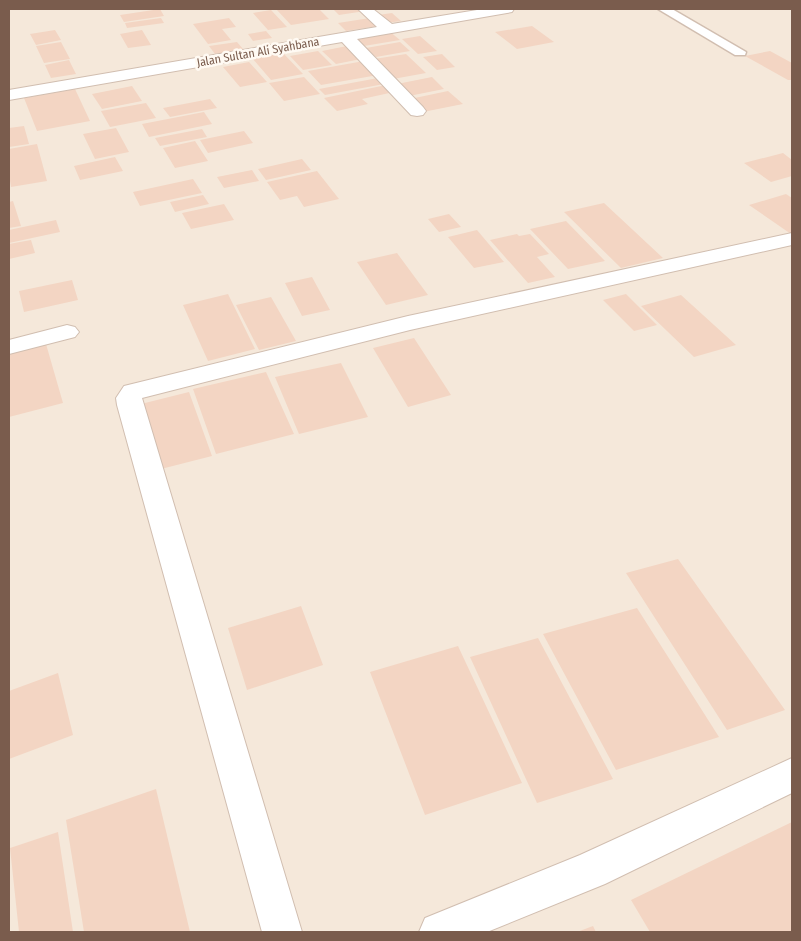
<svg xmlns="http://www.w3.org/2000/svg" width="801" height="941" viewBox="0 0 801 941" font-family="'Fira Sans Condensed',sans-serif">
  <style>
    .residential { fill: #f5e8da }
    .building { fill: #f3d5c3 }
    .lines { fill: none; stroke-linecap: round; stroke-linejoin: round }
    .lane-casing { stroke: #d1beb0; stroke-width: 3 }
    .street-casing { stroke: #d1beb0; stroke-width: 2 }
    .lane { fill: #fff; fill-rule: evenodd }
    .street { fill: #fff; fill-rule: evenodd }
    .labels { text-anchor: middle; stroke-width: 5; stroke-linejoin: round; paint-order: stroke }
    .far-street-label { font-size: 12px; fill: #7a5c4d; stroke: #fffaf3 }
  </style>
  <rect width="100%" height="100%" fill="#fdf6ec"/>
  <path class="residential" d="M 9,9 L 792,9 L 792,932 L 9,932 Z"/>
  <path class="building" d="M 160,9 L 164,16 L 124,22 L 120,15 Z
    M 276,9 L 319,9 L 329,19 L 291,25 Z
    M 333,9 L 363,9 L 365,11 L 339,15 Z
    M 271,10 L 287,27 L 268,30 L 253,13 Z
    M 392,13 L 401,21 L 386,23 L 378,15 Z
    M 161,18 L 164,23 L 127,28 L 125,23 Z
    M 229,18 L 236,27 L 222,29 L 231,40 L 208,44 L 193,24 Z
    M 370,18 L 378,26 L 346,31 L 338,23 Z
    M 532,26 L 554,42 L 517,49 L 495,32 Z
    M 55,30 L 61,40 L 36,45 L 30,34 Z
    M 142,30 L 151,45 L 128,48 L 120,34 Z
    M 266,31 L 272,38 L 253,41 L 248,34 Z
    M 389,31 L 400,40 L 364,46 L 354,37 Z
    M 420,36 L 437,51 L 418,54 L 402,39 Z
    M 61,42 L 70,59 L 44,63 L 36,46 Z
    M 237,42 L 243,49 L 215,54 L 209,46 Z
    M 400,42 L 410,51 L 376,57 L 366,48 Z
    M 347,46 L 361,59 L 336,64 L 322,51 Z
    M 318,51 L 332,65 L 303,70 L 290,56 Z
    M 770,51 L 792,63 L 792,80 L 788,80 L 745,56 Z
    M 283,53 L 303,74 L 271,80 L 252,58 Z
    M 406,54 L 426,73 L 393,79 L 374,59 Z
    M 442,54 L 455,67 L 437,70 L 423,57 Z
    M 69,60 L 76,74 L 51,78 L 45,65 Z
    M 364,61 L 378,75 L 321,85 L 308,71 Z
    M 249,62 L 267,82 L 240,87 L 223,67 Z
    M 304,77 L 320,94 L 284,101 L 269,83 Z
    M 432,77 L 444,89 L 409,96 L 397,84 Z
    M 378,78 L 384,84 L 325,95 L 319,89 Z
    M 386,85 L 394,92 L 362,99 L 368,104 L 337,111 L 324,98 Z
    M 132,86 L 142,101 L 102,109 L 92,94 Z
    M 75,89 L 90,121 L 37,131 L 24,98 Z
    M 448,91 L 463,104 L 423,112 L 410,99 Z
    M 210,99 L 217,108 L 170,117 L 163,108 Z
    M 146,103 L 156,118 L 110,127 L 101,111 Z
    M 204,112 L 212,124 L 149,137 L 142,124 Z
    M 24,126 L 29,144 L 9,147 L 9,128 Z
    M 116,128 L 129,152 L 95,159 L 83,134 Z
    M 202,129 L 207,137 L 160,146 L 155,138 Z
    M 244,131 L 253,143 L 208,153 L 200,140 Z
    M 195,141 L 208,161 L 175,168 L 163,148 Z
    M 37,144 L 47,181 L 11,187 L 9,175 L 9,149 Z
    M 783,153 L 792,160 L 792,176 L 771,182 L 744,163 Z
    M 115,157 L 123,171 L 80,180 L 74,166 Z
    M 302,159 L 311,170 L 266,180 L 258,169 Z
    M 252,170 L 259,181 L 224,188 L 217,177 Z
    M 317,171 L 339,199 L 304,207 L 297,196 L 280,200 L 267,182 Z
    M 193,179 L 202,193 L 140,206 L 133,192 Z
    M 786,194 L 792,198 L 792,233 L 791,234 L 749,205 Z
    M 203,195 L 209,204 L 175,212 L 170,202 Z
    M 13,201 L 21,226 L 9,228 L 9,202 Z
    M 604,203 L 663,258 L 621,268 L 564,212 Z
    M 224,204 L 234,220 L 191,229 L 182,213 Z
    M 449,214 L 461,227 L 439,232 L 428,219 Z
    M 56,220 L 60,232 L 9,243 L 9,230 Z
    M 566,221 L 605,261 L 568,269 L 530,229 Z
    M 477,230 L 504,262 L 474,268 L 448,237 Z
    M 517,234 L 519,236 L 530,234 L 549,254 L 537,257 L 555,277 L 528,283 L 490,240 Z
    M 31,240 L 35,253 L 9,259 L 9,244 Z
    M 397,253 L 428,295 L 386,305 L 357,262 Z
    M 312,277 L 330,310 L 302,316 L 285,283 Z
    M 72,280 L 78,300 L 24,312 L 19,291 Z
    M 228,294 L 255,349 L 208,361 L 183,305 Z
    M 626,294 L 657,325 L 634,331 L 603,300 Z
    M 681,295 L 736,345 L 694,357 L 641,306 Z
    M 271,297 L 296,341 L 259,350 L 236,305 Z
    M 414,338 L 451,395 L 408,407 L 373,348 Z
    M 46,344 L 63,403 L 9,417 L 9,353 Z
    M 341,363 L 368,417 L 299,434 L 275,377 Z
    M 266,372 L 294,434 L 216,454 L 193,389 Z
    M 189,392 L 212,456 L 161,469 L 141,404 Z
    M 678,559 L 785,710 L 727,730 L 626,573 Z
    M 301,606 L 323,665 L 247,690 L 228,628 Z
    M 637,608 L 719,737 L 616,770 L 543,634 Z
    M 538,638 L 613,779 L 537,803 L 470,657 Z
    M 458,646 L 522,783 L 425,815 L 370,672 Z
    M 58,673 L 73,735 L 9,759 L 9,691 Z
    M 156,789 L 190,932 L 84,932 L 66,820 Z
    M 792,822 L 792,932 L 650,932 L 631,900 Z
    M 58,832 L 73,932 L 19,932 L 10,848 Z
    M 593,926 L 596,932 L 577,932 Z"/>
  <g class="lines">
    <g class="lane-casing">
      <path id="lane" d="M 658,9 L 672,9 L 746,52 L 745,55 L 735,55 Z"/>
    </g>
    <g class="street-casing">
      <path id="street" d="M 358,9 L 373,9 L 392,24 L 483,9 L 514,9 L 512,12 L 507,13 L 357,39 L 423,107 L 426,111 L 423,115 L 417,116 L 411,115 L 342,42 L 9,100 L 9,90 L 377,27 Z
        M 792,233 L 792,245 L 410,330 L 142,398 L 302,932 L 262,932 L 117,405 L 116,398 L 124,386 L 408,316 Z
        M 67,325 L 75,327 L 79,332 L 75,337 L 9,354 L 9,340 Z
        M 792,758 L 792,793 L 605,884 L 487,932 L 419,932 L 425,918 L 580,855 Z"/>
    </g>
    <use href="#lane" class="lane"/>
    <use href="#street" class="street"/>
  </g>
  <g class="labels">
    <g class="far-street-label">
      <text transform="translate(258 52) rotate(-10)" y="4">Jalan Sultan Ali Syahbana</text>
    </g>
  </g>
  <rect width="801" height="941" fill="none" stroke="#7a5c4d" stroke-width="20"/>
</svg>
